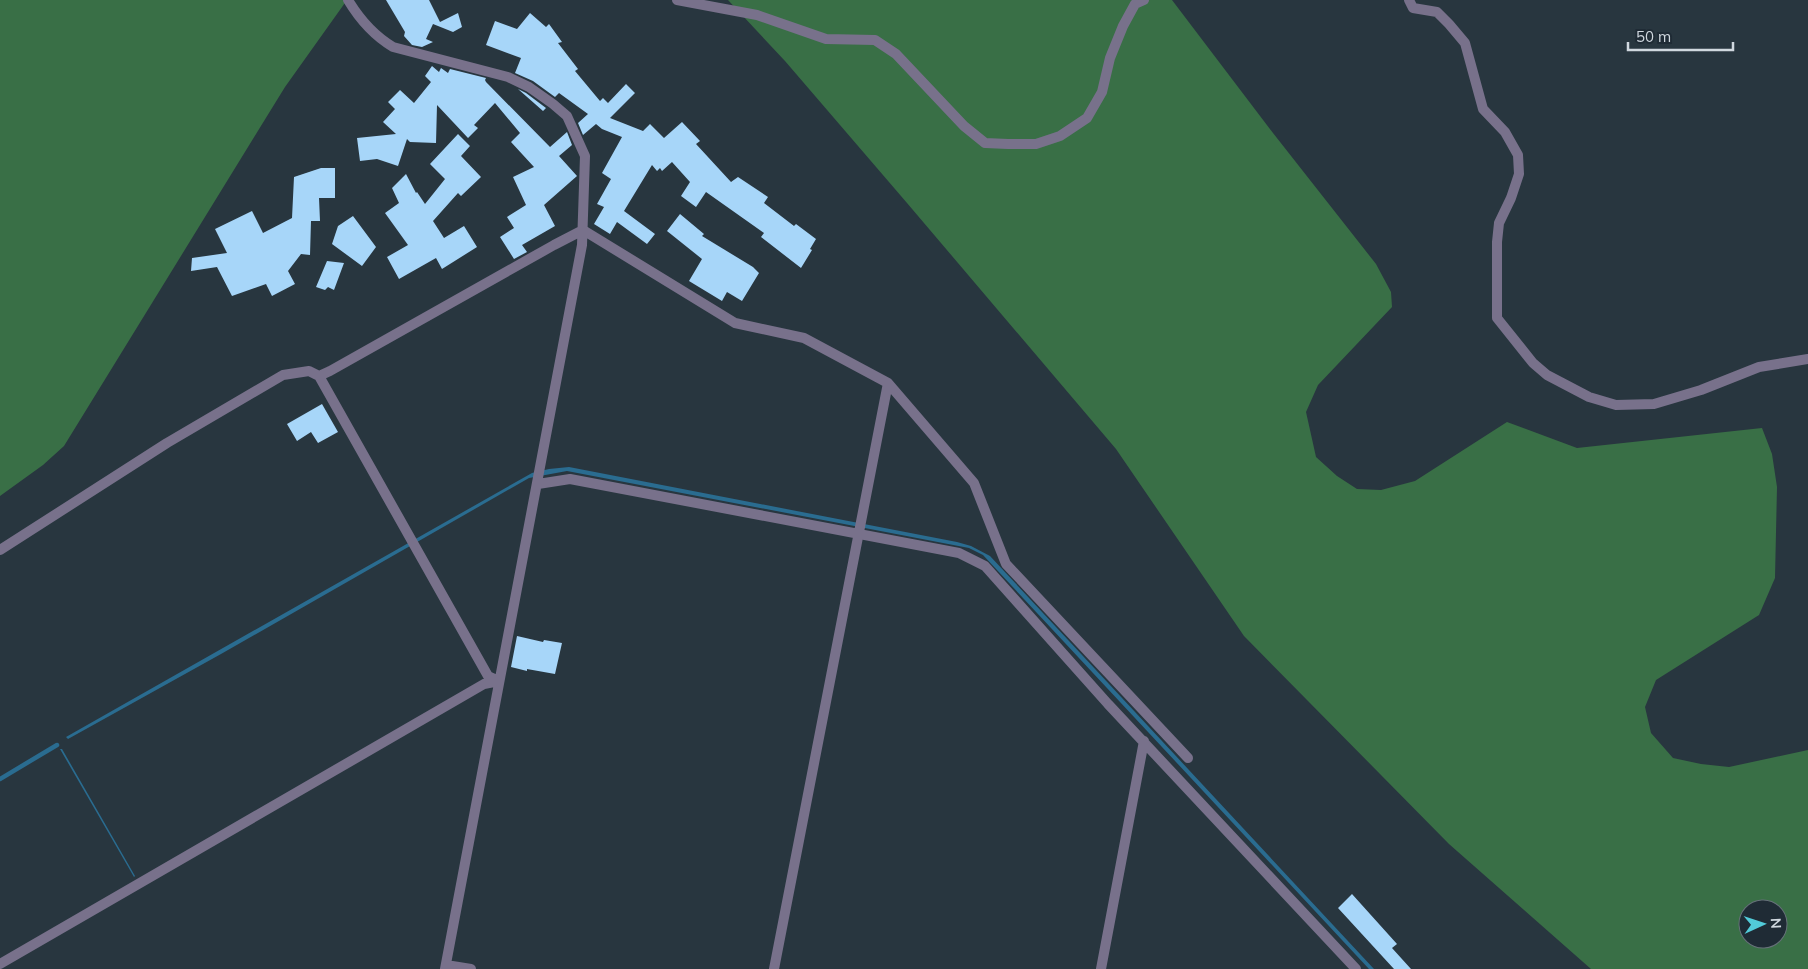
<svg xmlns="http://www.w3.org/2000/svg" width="1808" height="969" viewBox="0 0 1808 969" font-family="Mulish,sans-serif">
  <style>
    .forest { fill: #396f46; fill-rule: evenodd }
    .water { fill: #2a6c90 }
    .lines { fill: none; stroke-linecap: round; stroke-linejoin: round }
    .stream { stroke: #2a6c90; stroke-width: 4.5 }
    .building { fill: #a7d6f9 }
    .minor { stroke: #78718b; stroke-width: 10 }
  </style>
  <rect width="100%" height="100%" fill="#28363f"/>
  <path class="forest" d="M 0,0 L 347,0 L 285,87 L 64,446 L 43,465 L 0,496 Z
    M 728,0 L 1172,0 L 1273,133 L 1376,264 L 1391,292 L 1392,307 L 1318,385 L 1306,412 L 1316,457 L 1337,476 L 1357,489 L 1381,490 L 1415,481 L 1507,422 L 1577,448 L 1762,428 L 1772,454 L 1777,487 L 1775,578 L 1759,615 L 1656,680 L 1645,707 L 1651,733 L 1673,758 L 1701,764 L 1729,767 L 1808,750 L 1808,969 L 1591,969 L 1449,844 L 1244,636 L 1116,449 L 907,203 L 785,61 ZM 1748,909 L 1778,909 L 1778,939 L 1748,939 Z"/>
  <path class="water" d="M 569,467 L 957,542 L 971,546 L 990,556 L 1374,969 L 1369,969 L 983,555 L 969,548 L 567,471 L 529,478 L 221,654 L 68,739 L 66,737 L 532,473 L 549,469 Z
    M 60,749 L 62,749 L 135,876 L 134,877 Z"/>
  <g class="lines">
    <path class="stream" d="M 0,779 L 57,745"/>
  </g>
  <path class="building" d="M 386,0 L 429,0 L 440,22 L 458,13 L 462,27 L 453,32 L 433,24 L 426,39 L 433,42 L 422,47 L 412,45 L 404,36 L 405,32 Z
    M 530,13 L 546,27 L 549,24 L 562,42 L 558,43 L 578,69 L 575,71 L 600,101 L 603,98 L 608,103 L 626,84 L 635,93 L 610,118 L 643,131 L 650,124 L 664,138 L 682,122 L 700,141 L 696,144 L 731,182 L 738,177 L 768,197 L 764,203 L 794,226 L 796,224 L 816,239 L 810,249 L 812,250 L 801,268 L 761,237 L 764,233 L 706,192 L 696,207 L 681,196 L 690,182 L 672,162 L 662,171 L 660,168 L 657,171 L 652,165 L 624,211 L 655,234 L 647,244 L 617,222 L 610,234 L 594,224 L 604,207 L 597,204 L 611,179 L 602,173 L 622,137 L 602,129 L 596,124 L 583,135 L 578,123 L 588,114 L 559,93 L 555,97 L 533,81 L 515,73 L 521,58 L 486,45 L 495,21 L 517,29 Z
    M 432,66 L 439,72 L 441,68 L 448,73 L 450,69 L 486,78 L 485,80 L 486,82 L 550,147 L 567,132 L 572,145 L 559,156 L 577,176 L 544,205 L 555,226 L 522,245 L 527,252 L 514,259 L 500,237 L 514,228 L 507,217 L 526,205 L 513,177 L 534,167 L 511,142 L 520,133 L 495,103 L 474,125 L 478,128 L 468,138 L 437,105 L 436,143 L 410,142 L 407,139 L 398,166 L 377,159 L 360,161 L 357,138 L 396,134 L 383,122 L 395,109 L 388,102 L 400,90 L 414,103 L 431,82 L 425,76 Z
    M 518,89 L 526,93 L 546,108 L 543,111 Z
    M 458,134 L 470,146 L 461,156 L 481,177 L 461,196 L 458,193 L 433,221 L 444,238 L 464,226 L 477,247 L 442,269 L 436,258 L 399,279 L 387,257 L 408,245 L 385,213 L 399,203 L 392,188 L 406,174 L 416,193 L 417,192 L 425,204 L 445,179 L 430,164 Z
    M 321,168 L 335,168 L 335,198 L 319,198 L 320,221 L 311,221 L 310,255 L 301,254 L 288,271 L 295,284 L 272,296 L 266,284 L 232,296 L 217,267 L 191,271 L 192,258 L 227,253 L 215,229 L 252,211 L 263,233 L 292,218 L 294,177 Z
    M 680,214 L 704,234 L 702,236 L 753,267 L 759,273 L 742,301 L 727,292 L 722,301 L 689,281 L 702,259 L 667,231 Z
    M 353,216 L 376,247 L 362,266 L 332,244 L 338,226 Z
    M 327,261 L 344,263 L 334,290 L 328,287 L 325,290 L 316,287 Z
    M 322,404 L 338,432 L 318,443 L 311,432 L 297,441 L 287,424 Z
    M 517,636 L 543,642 L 544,640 L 562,643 L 555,674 L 527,669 L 527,671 L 511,667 Z
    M 1352,894 L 1397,944 L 1392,948 L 1411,969 L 1394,969 L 1338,908 Z"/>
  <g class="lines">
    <path class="minor" d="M 348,0 C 360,20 373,35 393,47 L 508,77 L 529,87 L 553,104 L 567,116 L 585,156 L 582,245 L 445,969
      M 677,0 L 757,15 L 826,39 L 875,40 L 896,54 L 964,126 L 985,143 L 1008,144 L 1036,144 L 1060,136 L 1087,118 L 1102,92 L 1110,58 L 1123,26 L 1135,4 L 1144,0
      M 1409,0 L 1413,8 L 1437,12 L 1449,24 L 1465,43 L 1483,109 L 1505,132 L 1518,155 L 1519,174 L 1511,198 L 1499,223 L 1497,242 L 1497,318 L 1533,363 L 1547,375 L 1589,397 L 1616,405 L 1654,404 L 1701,390 L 1759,367 L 1808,359
      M 583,230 L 735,323 L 804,338 L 888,383 L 974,483 L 1006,564 L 1188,758
      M 319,376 L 330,371 L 554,245 L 583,230
      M 538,484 L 570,479 L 959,553 L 985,566 L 1108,704 L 1356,969
      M 0,550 L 167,443 L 283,375 L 309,371 L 319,376 L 488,676 L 499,681
      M 0,964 L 484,684 L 499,681
      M 446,965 L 471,969
      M 774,969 L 888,383
      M 1101,969 L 1144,741"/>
  </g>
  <g transform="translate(1763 924) rotate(87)"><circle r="24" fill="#1f2b35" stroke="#667079"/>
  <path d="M0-4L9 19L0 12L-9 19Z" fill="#52cbd9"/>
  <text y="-8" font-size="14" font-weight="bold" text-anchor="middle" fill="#d0d8df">N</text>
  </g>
  <path d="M1628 42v8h105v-8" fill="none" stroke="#d0d8df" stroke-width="2.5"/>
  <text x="1636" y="42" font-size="15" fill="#d0d8df" stroke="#1f2b35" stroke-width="4" paint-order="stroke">50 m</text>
</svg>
